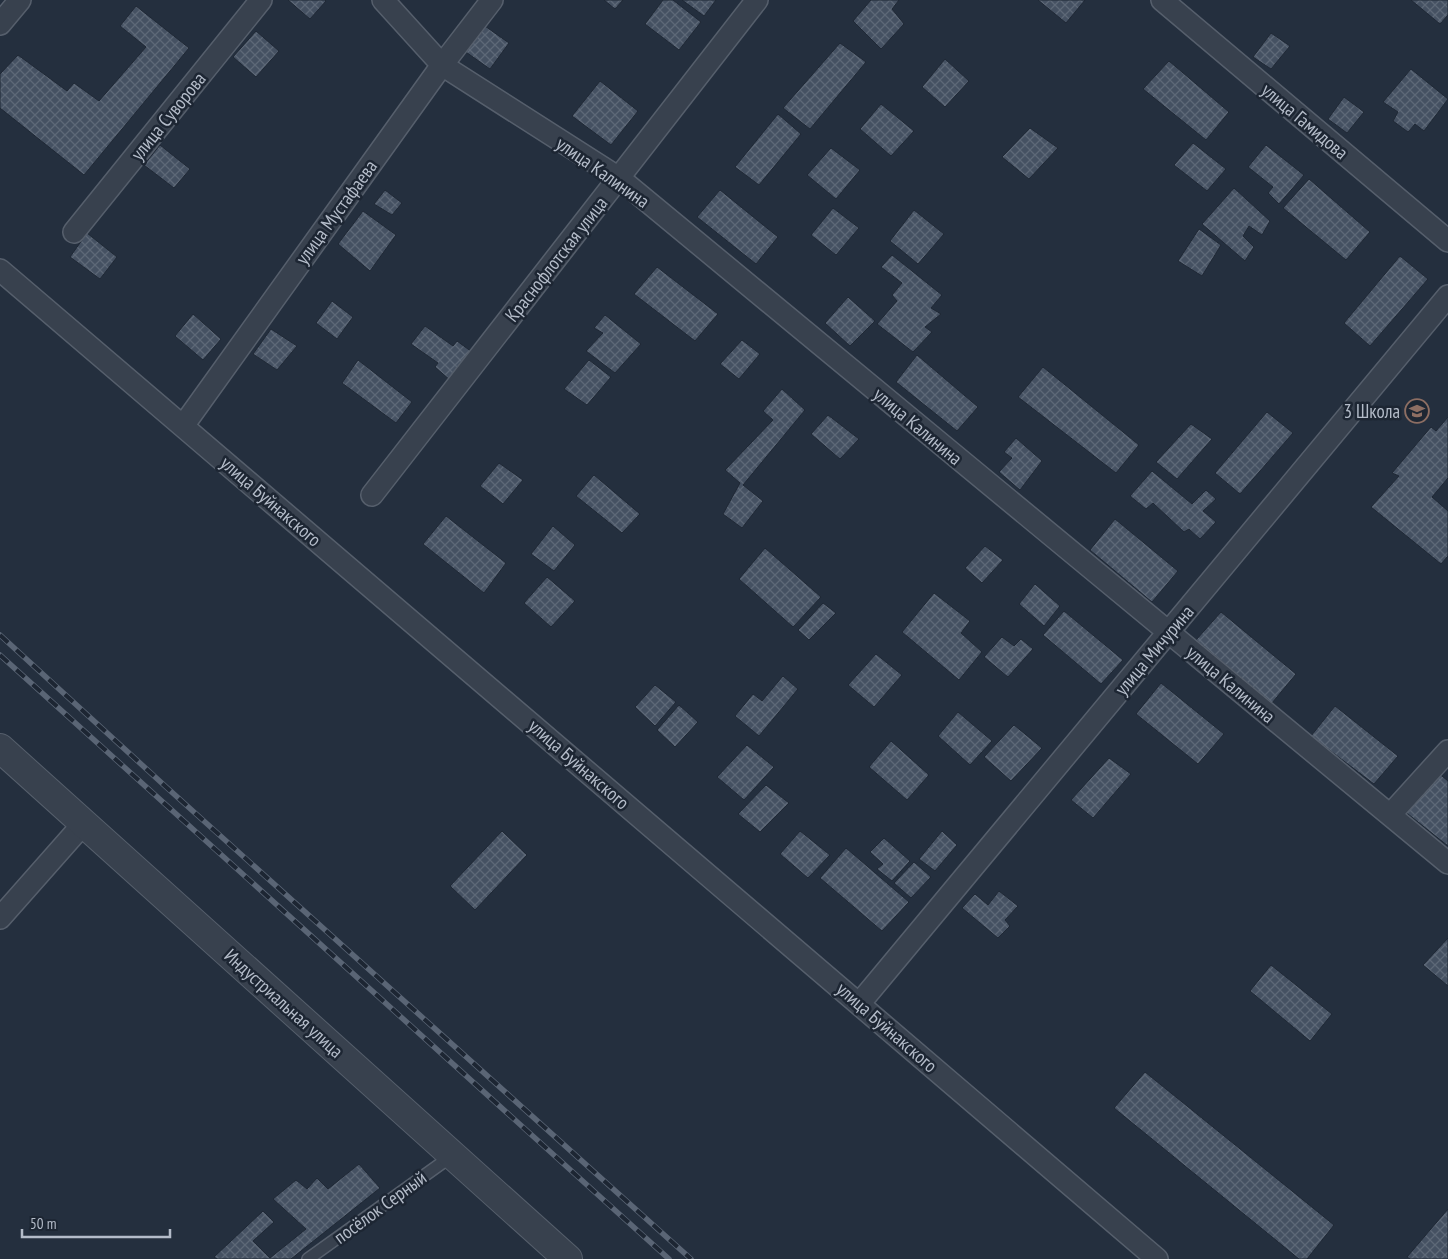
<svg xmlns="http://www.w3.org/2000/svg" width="1448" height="1259" viewBox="0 0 1448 1259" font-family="'PT Sans Narrow',sans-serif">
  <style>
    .building { fill: url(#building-cross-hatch); stroke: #1f2835 }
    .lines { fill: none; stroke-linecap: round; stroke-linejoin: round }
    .service-casing { stroke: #565f6c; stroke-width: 14 }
    .minor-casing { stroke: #565f6c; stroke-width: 24 }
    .tertiary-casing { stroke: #565f6c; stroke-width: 30 }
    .service { stroke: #38414e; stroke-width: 11 }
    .minor { stroke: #38414e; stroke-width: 21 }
    .tertiary { stroke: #38414e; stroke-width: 28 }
    .rail-casing { stroke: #5a6575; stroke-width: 5.5 }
    .rail { stroke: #1d2633; stroke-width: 4; stroke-dasharray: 11; stroke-linecap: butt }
    .labels { text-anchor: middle; stroke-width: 5; stroke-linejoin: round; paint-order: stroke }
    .street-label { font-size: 19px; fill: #b4bcc9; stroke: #1d2633 }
    .poi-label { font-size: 19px; fill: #b4bcc9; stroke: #1d2633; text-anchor: end }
  </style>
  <defs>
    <pattern id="building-cross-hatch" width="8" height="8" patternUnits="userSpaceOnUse" patternTransform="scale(1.25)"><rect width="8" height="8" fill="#455162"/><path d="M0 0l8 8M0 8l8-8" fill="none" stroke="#5d6877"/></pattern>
  </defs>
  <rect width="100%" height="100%" fill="#242f3e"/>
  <path class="building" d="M 288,0 L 325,0 L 326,1 L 310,19 Z
    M 604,0 L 623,0 L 615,9 Z
    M 663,0 L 673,0 L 701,22 L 679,50 L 645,24 Z
    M 682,0 L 716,0 L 704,16 Z
    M 871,0 L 899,0 L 892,9 L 904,24 L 881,49 L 853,21 Z
    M 1038,0 L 1085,0 L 1066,23 Z
    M 1411,0 L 1448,0 L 1448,15 L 1440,24 Z
    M 136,6 L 189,48 L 84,175 L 0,108 L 0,74 L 18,55 L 67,91 L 74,83 L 99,101 L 146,47 L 120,26 Z
    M 482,24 L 509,43 L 490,69 L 463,50 Z
    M 256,31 L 279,51 L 256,77 L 233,57 Z
    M 1271,33 L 1290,46 L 1271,69 L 1253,57 Z
    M 840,43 L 866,62 L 810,129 L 783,108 Z
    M 945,59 L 969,81 L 945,107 L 922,87 Z
    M 1169,61 L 1229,112 L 1206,140 L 1143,89 Z
    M 1411,69 L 1448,99 L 1424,131 L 1415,124 L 1408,132 L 1393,121 L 1398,112 L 1383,102 Z
    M 600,81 L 638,111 L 611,145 L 572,116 Z
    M 1344,97 L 1364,112 L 1347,133 L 1328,119 Z
    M 881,104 L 914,131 L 891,156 L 860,129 Z
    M 778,114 L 801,134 L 759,185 L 735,167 Z
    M 1030,128 L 1058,148 L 1029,179 L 1002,157 Z
    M 1193,143 L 1226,169 L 1207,191 L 1174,165 Z
    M 160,145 L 190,169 L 174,188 L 144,165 Z
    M 1266,145 L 1304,175 L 1279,204 L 1268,193 L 1273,187 L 1248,167 Z
    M 831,148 L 860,170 L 836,199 L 807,175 Z
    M 1309,179 L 1370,232 L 1346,260 L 1283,208 Z
    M 1234,188 L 1270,221 L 1262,235 L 1249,226 L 1243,236 L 1254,247 L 1245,261 L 1202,224 Z
    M 385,190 L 402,203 L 392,215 L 374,204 Z
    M 720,190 L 778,237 L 756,264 L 697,217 Z
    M 833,208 L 859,228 L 836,255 L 811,235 Z
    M 914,210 L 944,234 L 918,264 L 890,241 Z
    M 363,211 L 396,235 L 370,271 L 338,244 Z
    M 1199,229 L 1221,245 L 1202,276 L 1178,261 Z
    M 87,233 L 117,257 L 100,279 L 70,257 Z
    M 892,255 L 942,295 L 931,308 L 941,314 L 925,327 L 932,332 L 913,352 L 877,324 L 897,301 L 892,295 L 902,283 L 881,267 Z
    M 1400,256 L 1428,279 L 1370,346 L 1344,323 Z
    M 657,267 L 718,314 L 695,341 L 634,294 Z
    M 848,297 L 875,321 L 850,346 L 825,323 Z
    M 332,301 L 353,317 L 337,339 L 316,323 Z
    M 193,314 L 221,339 L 203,360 L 175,336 Z
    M 605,315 L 641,344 L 615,373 L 586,351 L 603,333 L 594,328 Z
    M 425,326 L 453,346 L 457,341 L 472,352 L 450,380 L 435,367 L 438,363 L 411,344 Z
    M 271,329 L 297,346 L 277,370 L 253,354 Z
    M 742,340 L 760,354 L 739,379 L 720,364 Z
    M 917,355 L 978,407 L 957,431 L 896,382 Z
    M 358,360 L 412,402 L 396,423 L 342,383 Z
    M 589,360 L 611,377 L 587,405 L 564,389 Z
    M 1043,367 L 1139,445 L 1116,473 L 1018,397 Z
    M 782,389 L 805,410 L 743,485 L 763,501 L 742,528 L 723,514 L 740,483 L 725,470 L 773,420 L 763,411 Z
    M 1267,412 L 1293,433 L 1240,494 L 1215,473 Z
    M 828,415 L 859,439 L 840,459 L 811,434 Z
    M 1448,417 L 1448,478 L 1432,497 L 1448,511 L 1448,556 L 1441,564 L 1371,507 L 1399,476 L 1392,473 L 1431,427 L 1436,431 Z
    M 1191,424 L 1212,439 L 1177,479 L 1156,462 Z
    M 1016,438 L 1042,461 L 1020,490 L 999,472 L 1012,458 L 1004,452 Z
    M 499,463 L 523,480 L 503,504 L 480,486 Z
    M 1152,471 L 1192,504 L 1206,490 L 1216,499 L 1203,511 L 1216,522 L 1200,539 L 1189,529 L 1184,532 L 1153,503 L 1146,509 L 1130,496 Z
    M 594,475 L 640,514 L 622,533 L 576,496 Z
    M 446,516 L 506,563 L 484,593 L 423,544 Z
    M 1115,519 L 1178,571 L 1152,602 L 1090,550 Z
    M 553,526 L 575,545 L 554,571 L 531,554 Z
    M 985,546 L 1003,560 L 982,583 L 965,568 Z
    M 765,548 L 821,597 L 793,627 L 739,579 Z
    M 547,577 L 575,601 L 551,627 L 524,603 Z
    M 1035,584 L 1060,606 L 1044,626 L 1019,604 Z
    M 934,593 L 970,621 L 961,633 L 982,652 L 959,680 L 902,632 Z
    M 823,603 L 836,613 L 809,640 L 798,630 Z
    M 1064,611 L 1123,660 L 1101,684 L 1043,635 Z
    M 1221,612 L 1296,674 L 1272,703 L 1196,640 Z
    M 1002,637 L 1014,646 L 1021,639 L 1033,649 L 1008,677 L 984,657 Z
    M 876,654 L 902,675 L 874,707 L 848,685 Z
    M 783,676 L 798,689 L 759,736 L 735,716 L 753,694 L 762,701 Z
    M 1161,683 L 1224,734 L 1198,764 L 1136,714 Z
    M 655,685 L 676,702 L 655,726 L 635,707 Z
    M 679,705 L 698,722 L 675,747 L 657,730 Z
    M 1335,706 L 1398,756 L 1374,784 L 1311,736 Z
    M 958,712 L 992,741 L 970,765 L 938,736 Z
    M 1014,725 L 1042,748 L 1011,781 L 984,757 Z
    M 891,741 L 929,775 L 907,800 L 869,767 Z
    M 747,745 L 774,767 L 744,800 L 717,777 Z
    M 1109,758 L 1131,774 L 1093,818 L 1071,800 Z
    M 1436,771 L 1448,781 L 1448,846 L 1403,810 Z
    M 766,785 L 789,803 L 760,832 L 738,814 Z
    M 502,831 L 527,855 L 475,910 L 450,886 Z
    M 800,831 L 830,855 L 808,878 L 780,854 Z
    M 942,831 L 957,845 L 935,871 L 919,859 Z
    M 884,838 L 910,861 L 892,881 L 877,869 L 883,864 L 870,852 Z
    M 846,848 L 909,902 L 882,931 L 820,878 Z
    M 914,862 L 931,877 L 911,898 L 894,883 Z
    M 999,891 L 1018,906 L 1005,920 L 1010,926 L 998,938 L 962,908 L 975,894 L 988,905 Z
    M 1448,938 L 1448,986 L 1423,965 Z
    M 1271,965 L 1332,1014 L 1310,1041 L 1250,991 Z
    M 1145,1072 L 1334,1225 L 1307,1259 L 1299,1259 L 1114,1108 Z
    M 359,1164 L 380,1188 L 291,1259 L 217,1259 L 214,1257 L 263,1211 L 274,1222 L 253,1241 L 270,1258 L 306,1229 L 273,1199 L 296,1180 L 307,1189 L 317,1178 L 328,1189 Z
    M 1448,1209 L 1448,1259 L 1410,1259 L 1407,1257 Z"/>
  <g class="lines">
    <g class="service-casing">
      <path id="service" d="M 308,1259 L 453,1155"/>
    </g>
    <g class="minor-casing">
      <path id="minor" d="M 383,0 L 442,65 L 619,178 L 1448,863
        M 1162,0 L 1448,241
        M 0,24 L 20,0
        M 74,232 L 261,0
        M 0,270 L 1157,1259
        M 183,426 L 442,65 L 492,0
        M 372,495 L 757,0
        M 1390,815 L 1448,751
        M 0,918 L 84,823
        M 859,1004 L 1448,296"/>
    </g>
    <g class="tertiary-casing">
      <path id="tertiary" d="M 0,748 L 568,1259"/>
    </g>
    <use href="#service" class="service"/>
    <use href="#minor" class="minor"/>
    <use href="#tertiary" class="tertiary"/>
    <g class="rail-casing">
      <path id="rail" d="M 0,635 L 165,786 L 691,1259
        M 0,655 L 669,1259"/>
    </g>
    <use href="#rail" class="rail"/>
  </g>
  <defs>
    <g id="school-ring" transform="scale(1.25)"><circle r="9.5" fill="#1d2633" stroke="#8d6e63" stroke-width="1.5"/><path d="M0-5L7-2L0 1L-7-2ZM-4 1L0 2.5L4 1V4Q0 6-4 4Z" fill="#8d6e63"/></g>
  </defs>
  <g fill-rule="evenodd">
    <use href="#school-ring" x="1417" y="411"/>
  </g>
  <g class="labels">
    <g class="street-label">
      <text transform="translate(168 116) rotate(-51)" y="7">улица Суворова</text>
      <text transform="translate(1305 121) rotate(40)" y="7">улица Гамидова</text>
      <text transform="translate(603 172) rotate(35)" y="7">улица Калинина</text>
      <text transform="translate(336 212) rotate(-54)" y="7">улица Мустафаева</text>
      <text transform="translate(556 259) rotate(-52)" y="7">Краснофлотская улица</text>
      <text transform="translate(918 426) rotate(40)" y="7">улица Калинина</text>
      <text transform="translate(271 501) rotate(41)" y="7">улица Буйнакского</text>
      <text transform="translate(1154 650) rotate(-50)" y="7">улица Мичурина</text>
      <text transform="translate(1231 684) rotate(40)" y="7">улица Калинина</text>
      <text transform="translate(579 764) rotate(41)" y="7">улица Буйнакского</text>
      <text transform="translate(284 1003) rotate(42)" y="7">Индустриальная улица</text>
      <text transform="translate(887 1027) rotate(41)" y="7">улица Буйнакского</text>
      <text transform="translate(380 1207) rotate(-36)" y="7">посёлок Серный</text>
    </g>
    <g class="poi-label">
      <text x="1400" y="418">3 Школа</text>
    </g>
  </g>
  <path d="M22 1229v8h148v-8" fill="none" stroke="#b4bcc9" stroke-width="2.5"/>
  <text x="30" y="1229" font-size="15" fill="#b4bcc9" stroke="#1d2633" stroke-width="4" paint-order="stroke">50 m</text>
</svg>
